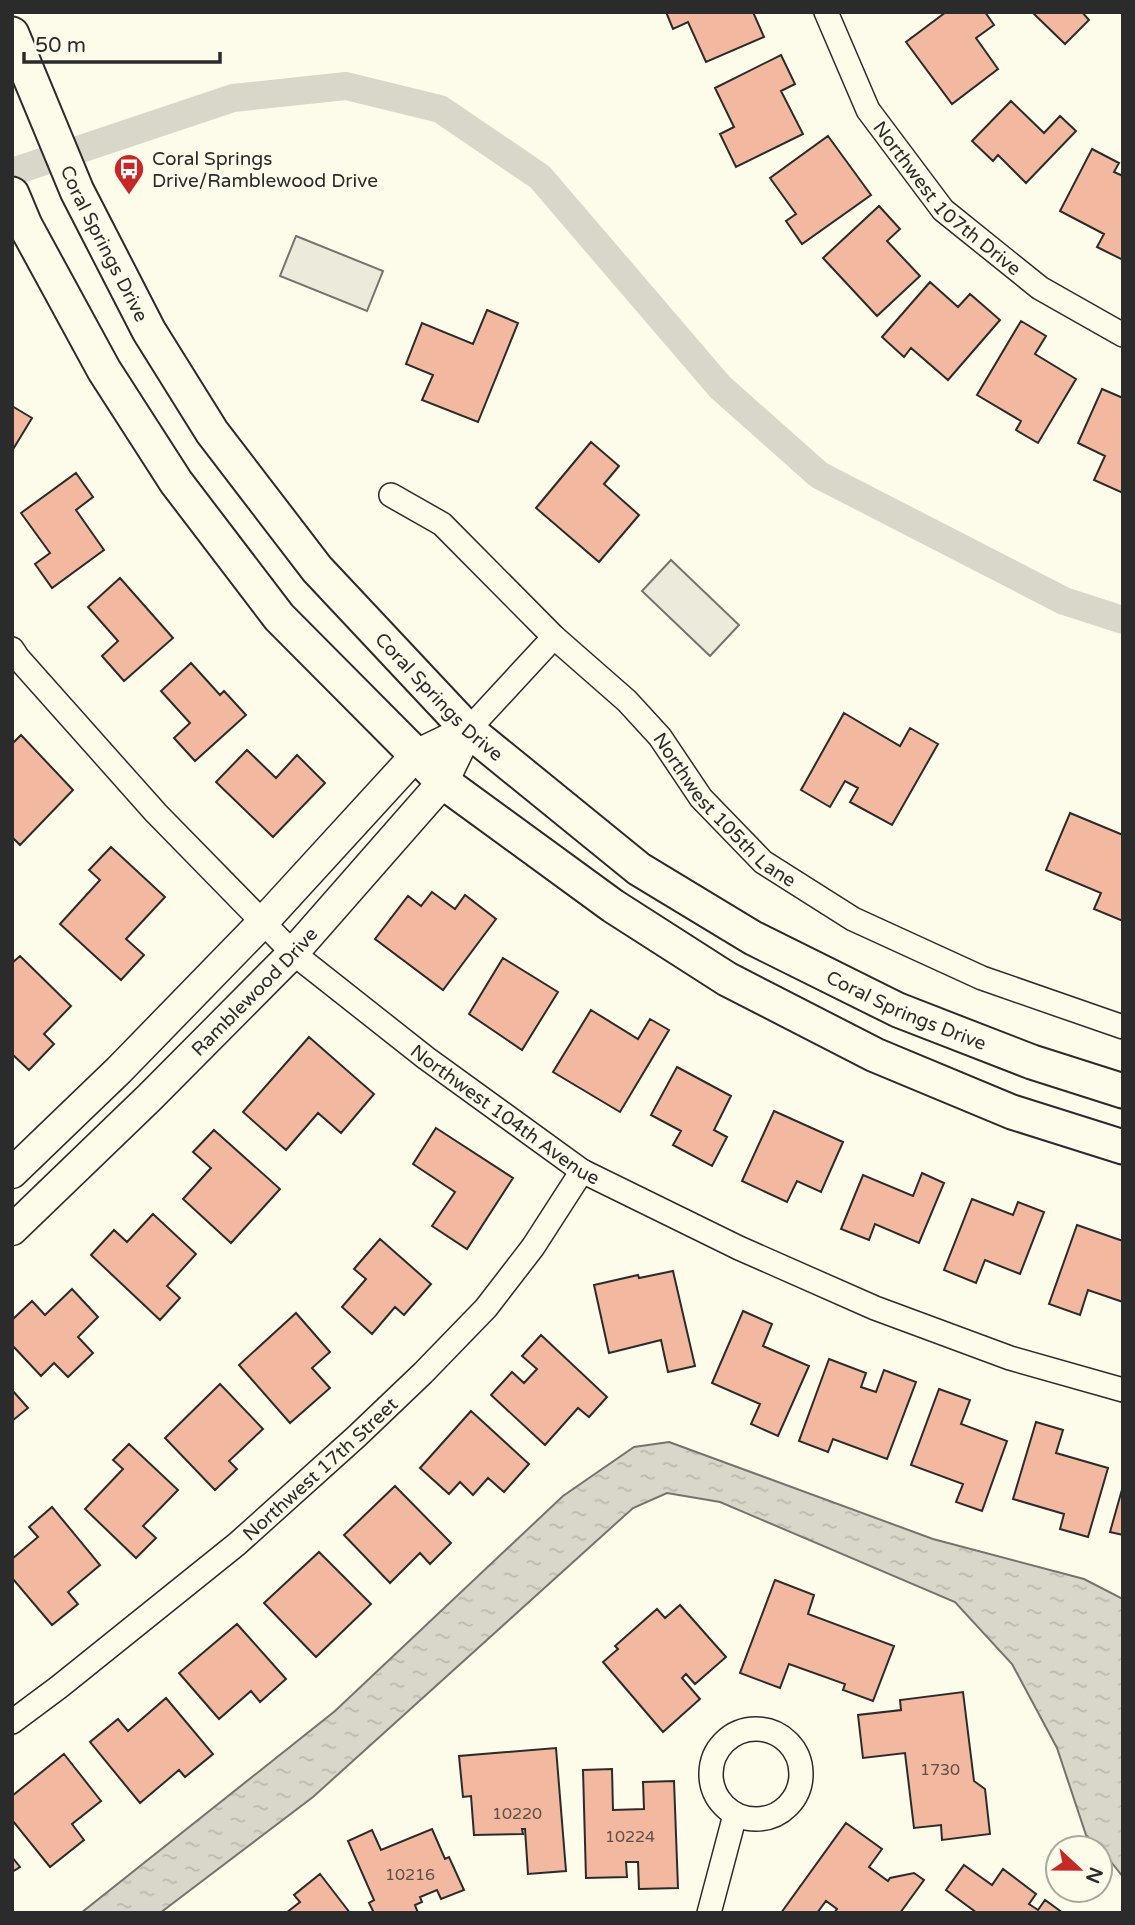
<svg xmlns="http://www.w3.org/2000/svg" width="1135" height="1925" viewBox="0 0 1135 1925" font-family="'Varela Round',sans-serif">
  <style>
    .park { fill: #ecebdb; stroke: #74746e; stroke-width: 2 }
    .water { fill: url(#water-ripples); stroke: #74746e; stroke-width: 2 }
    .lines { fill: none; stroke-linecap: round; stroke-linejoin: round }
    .canal { stroke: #d8d7c9; stroke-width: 28 }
    .building { fill: #f2b8a0; stroke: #2b2b2b; stroke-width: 2 }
    .minor-casing { stroke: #2b2b2b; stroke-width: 26 }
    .tertiary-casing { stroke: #2b2b2b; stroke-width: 33 }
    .secondary-casing { stroke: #2b2b2b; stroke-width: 37 }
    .minor { stroke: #fdfbea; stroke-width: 23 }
    .tertiary { stroke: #fdfbea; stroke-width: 30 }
    .secondary { stroke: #fdfbea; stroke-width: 33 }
    .labels { text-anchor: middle; stroke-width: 5; stroke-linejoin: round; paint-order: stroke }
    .number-label { font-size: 16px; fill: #5d4e48 }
    .poi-label { font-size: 19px; fill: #2b2b2b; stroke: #fdfbea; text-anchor: start }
    .street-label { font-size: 19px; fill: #2b2b2b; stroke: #fdfbea }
  </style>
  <defs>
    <pattern id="water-ripples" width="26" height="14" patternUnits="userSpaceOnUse" patternTransform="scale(1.75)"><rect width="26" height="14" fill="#d8d7c9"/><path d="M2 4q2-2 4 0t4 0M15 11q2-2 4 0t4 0" fill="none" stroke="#bab9ad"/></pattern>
  </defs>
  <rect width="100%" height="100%" fill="#fdfbea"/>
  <path class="park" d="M 296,236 L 383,271 L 367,311 L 280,276 Z
    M 671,560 L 739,625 L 710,656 L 642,591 Z"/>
  <path class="water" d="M 669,1442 L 933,1539 L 1084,1579 L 1123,1599 L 1123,1877 L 1100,1848 L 1086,1835 L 1057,1748 L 1012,1664 L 955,1602 L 720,1502 L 667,1493 L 633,1508 L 313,1797 L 160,1913 L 81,1913 L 335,1711 L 563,1496 L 634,1447 Z"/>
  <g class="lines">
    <path class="canal" d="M 12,172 L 233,98 L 346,86 L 440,109 L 540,177 L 720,387 L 819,475 L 1064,601 L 1123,620"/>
  </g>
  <path class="building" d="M 666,12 L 753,12 L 764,37 L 706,62 L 688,22 L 673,29 Z
    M 946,12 L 985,12 L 994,25 L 976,38 L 998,69 L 952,104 L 906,42 Z
    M 1032,12 L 1082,12 L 1089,20 L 1065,44 Z
    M 781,55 L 795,84 L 781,91 L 803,134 L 736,167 L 720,134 L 734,127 L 715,88 Z
    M 1011,101 L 1044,133 L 1060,116 L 1076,131 L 1026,183 L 998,155 L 993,161 L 972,141 Z
    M 828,136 L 871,195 L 802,244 L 786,221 L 796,214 L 770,178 Z
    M 1092,149 L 1119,163 L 1114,172 L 1123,176 L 1123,260 L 1097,247 L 1104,234 L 1060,211 Z
    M 879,206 L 900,229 L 887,241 L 920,276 L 877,316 L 823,258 Z
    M 930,282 L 958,307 L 970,294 L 1000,320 L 948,380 L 911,348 L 904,357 L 882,337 Z
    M 487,310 L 518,323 L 478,422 L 422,400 L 433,375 L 406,364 L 422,323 L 473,344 Z
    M 1021,321 L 1046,336 L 1035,354 L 1076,379 L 1038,443 L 1016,430 L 1021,421 L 977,395 Z
    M 1102,389 L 1123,398 L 1123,493 L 1094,480 L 1105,456 L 1078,443 Z
    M 12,406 L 32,418 L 12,451 Z
    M 591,442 L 619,466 L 604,484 L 639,515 L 599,562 L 536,508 Z
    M 76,473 L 93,497 L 76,510 L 104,550 L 52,588 L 35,564 L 50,553 L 21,513 Z
    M 120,578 L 173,638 L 124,681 L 102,656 L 118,641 L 88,607 Z
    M 191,663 L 220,695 L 224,691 L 246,715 L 195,761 L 174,738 L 190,723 L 161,691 Z
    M 844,713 L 900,746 L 910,728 L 938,744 L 892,825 L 850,802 L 858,788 L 845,781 L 830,807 L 801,790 Z
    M 21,735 L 73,790 L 20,845 L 12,837 L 12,744 Z
    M 247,750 L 276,778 L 297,755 L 325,783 L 273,837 L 216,782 Z
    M 1070,813 L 1123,835 L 1123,921 L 1094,909 L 1101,893 L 1046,870 Z
    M 111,847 L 165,897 L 126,939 L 144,955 L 121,980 L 60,924 L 100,880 L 89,870 Z
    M 432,892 L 455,909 L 465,895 L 496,919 L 443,990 L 375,939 L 408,896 L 421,906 Z
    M 20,956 L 71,1006 L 44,1034 L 54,1044 L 29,1070 L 12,1054 L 12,963 Z
    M 503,958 L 558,992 L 522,1050 L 469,1014 Z
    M 591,1010 L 638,1039 L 650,1019 L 669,1030 L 620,1112 L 553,1072 Z
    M 309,1037 L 374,1094 L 341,1133 L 318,1113 L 286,1150 L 243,1112 Z
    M 677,1067 L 731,1096 L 714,1130 L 727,1137 L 712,1166 L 673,1145 L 681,1131 L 651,1115 Z
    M 774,1111 L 843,1142 L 821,1192 L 797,1181 L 787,1202 L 742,1181 Z
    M 436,1128 L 513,1178 L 467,1249 L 432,1226 L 455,1192 L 413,1164 Z
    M 214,1130 L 280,1189 L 231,1243 L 183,1199 L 211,1168 L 193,1152 Z
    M 922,1173 L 944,1183 L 919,1243 L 875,1224 L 869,1240 L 841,1229 L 863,1175 L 913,1196 Z
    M 972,1199 L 1013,1215 L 1018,1202 L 1044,1212 L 1020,1274 L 985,1260 L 976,1283 L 944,1270 Z
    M 153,1214 L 196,1254 L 167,1286 L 180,1298 L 160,1320 L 91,1255 L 114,1230 L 127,1242 Z
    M 1077,1225 L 1123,1241 L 1123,1302 L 1088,1290 L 1080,1315 L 1049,1304 Z
    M 380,1239 L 431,1284 L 404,1315 L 395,1307 L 372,1334 L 342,1307 L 366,1279 L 354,1269 Z
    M 673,1271 L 695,1366 L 668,1372 L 661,1340 L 609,1353 L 594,1285 L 638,1275 L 639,1278 Z
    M 72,1289 L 98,1317 L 78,1337 L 93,1353 L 68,1377 L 54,1363 L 41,1376 L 12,1345 L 12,1320 L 32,1301 L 45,1315 Z
    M 743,1311 L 772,1324 L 763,1346 L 809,1366 L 778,1436 L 751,1424 L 760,1404 L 712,1383 Z
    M 296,1313 L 330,1352 L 312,1368 L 330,1388 L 290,1423 L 239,1365 Z
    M 541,1335 L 607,1397 L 589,1417 L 578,1408 L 545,1445 L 491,1395 L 512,1372 L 524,1383 L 537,1369 L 522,1356 Z
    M 829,1359 L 866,1373 L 861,1387 L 876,1392 L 884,1370 L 916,1382 L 887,1459 L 833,1439 L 828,1452 L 799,1441 Z
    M 220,1384 L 263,1429 L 229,1461 L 237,1469 L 215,1490 L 165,1438 Z
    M 939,1389 L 970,1400 L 961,1424 L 1007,1441 L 982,1511 L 956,1502 L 963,1484 L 911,1465 Z
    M 12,1390 L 28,1408 L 12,1421 Z
    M 471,1411 L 529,1464 L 504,1492 L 488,1478 L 473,1495 L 460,1482 L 449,1494 L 420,1468 Z
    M 1036,1422 L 1063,1430 L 1056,1453 L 1108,1468 L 1088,1537 L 1060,1529 L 1064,1514 L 1013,1499 Z
    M 129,1444 L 178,1490 L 143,1526 L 156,1538 L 136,1558 L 85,1509 L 123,1469 L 113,1460 Z
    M 395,1486 L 451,1543 L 430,1564 L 420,1553 L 390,1583 L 344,1535 Z
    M 1123,1486 L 1123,1535 L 1110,1532 Z
    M 52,1507 L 100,1565 L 68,1592 L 78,1604 L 52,1625 L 12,1578 L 12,1559 L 38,1537 L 29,1527 Z
    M 319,1552 L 371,1604 L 316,1657 L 264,1603 Z
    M 775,1580 L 814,1595 L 808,1614 L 894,1646 L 873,1701 L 843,1690 L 845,1684 L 789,1664 L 780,1688 L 740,1673 Z
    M 680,1605 L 726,1657 L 695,1684 L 686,1674 L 682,1678 L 700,1699 L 663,1732 L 603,1662 L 618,1649 L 615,1646 L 657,1609 L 665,1618 Z
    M 237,1624 L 286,1679 L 260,1702 L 251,1691 L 219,1719 L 179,1673 Z
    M 963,1692 L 974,1781 L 985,1789 L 990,1834 L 942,1840 L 941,1825 L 914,1828 L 905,1753 L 863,1758 L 858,1715 L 901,1710 L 900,1700 Z
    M 166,1698 L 213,1754 L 185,1777 L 179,1770 L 140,1803 L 90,1742 L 118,1719 L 128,1731 Z
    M 556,1748 L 566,1871 L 528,1874 L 525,1829 L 522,1829 L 523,1834 L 474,1835 L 471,1796 L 463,1797 L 459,1756 Z
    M 64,1754 L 101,1801 L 72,1824 L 84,1840 L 50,1867 L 12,1820 L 12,1796 Z
    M 612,1769 L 613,1810 L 644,1809 L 643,1782 L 674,1781 L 678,1888 L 639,1889 L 638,1862 L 626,1862 L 627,1877 L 586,1878 L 583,1770 Z
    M 846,1823 L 882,1849 L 869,1867 L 888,1881 L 890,1878 L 914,1873 L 924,1880 L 900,1913 L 834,1913 L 837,1909 L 826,1901 L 817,1913 L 781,1913 Z
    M 432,1829 L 445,1859 L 449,1857 L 464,1890 L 441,1899 L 437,1890 L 420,1897 L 422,1902 L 415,1905 L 418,1913 L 374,1913 L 369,1903 L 374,1900 L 348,1841 L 372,1830 L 381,1850 Z
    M 12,1857 L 20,1867 L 12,1872 Z
    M 964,1865 L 992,1885 L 1003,1869 L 1036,1894 L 1029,1904 L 1038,1910 L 1045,1900 L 1063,1913 L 977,1913 L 946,1890 Z
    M 320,1874 L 350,1913 L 286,1913 L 300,1902 L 294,1895 Z"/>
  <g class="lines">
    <g class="minor-casing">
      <g id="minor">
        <path id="s1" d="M 826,12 L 868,110 L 943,210 L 1040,288 L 1123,335"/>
        <path id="s2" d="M 391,495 L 442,524 L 554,637 L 627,701 L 660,737 L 701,798 L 763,862 L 853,919 L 982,978 L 1123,1027"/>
        <path id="s3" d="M 12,649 L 18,658 L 156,813 L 293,953 L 426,1058 L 582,1171 L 739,1248 L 875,1308 L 1010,1358 L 1123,1390"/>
        <path d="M 468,730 L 554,637"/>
        <path id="s4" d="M 12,1722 L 59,1687 L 237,1544 L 357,1436 L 423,1373 L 486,1308 L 533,1247 L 582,1171"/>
        <circle cx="756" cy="1774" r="45"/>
        <path d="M 709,1913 L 735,1815"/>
      </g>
    </g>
    <g class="tertiary-casing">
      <g id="tertiary">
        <path d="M 12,1173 L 119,1070 L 263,922 L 416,755 L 468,730"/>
        <path id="s5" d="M 12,1230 L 149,1098 L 293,953 L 443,782 L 468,730"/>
      </g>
    </g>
    <g class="secondary-casing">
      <g id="secondary">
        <path id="s6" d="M 12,34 L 77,191 L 149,331 L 212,432 L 317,569 L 468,730 L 639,869 L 753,938 L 898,1010 L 1032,1062 L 1123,1091"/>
        <path d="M 12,194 L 25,225 L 104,370 L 176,482 L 279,617 L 443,782 L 613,906 L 727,979 L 875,1055 L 1012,1112 L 1123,1147"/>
      </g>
    </g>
    <use href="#minor" class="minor"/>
    <use href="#tertiary" class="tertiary"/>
    <use href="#secondary" class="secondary"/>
  </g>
  <defs>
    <g id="bus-pin" transform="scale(1.575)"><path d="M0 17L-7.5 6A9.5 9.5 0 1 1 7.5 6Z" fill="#c62828" stroke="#fdfbea"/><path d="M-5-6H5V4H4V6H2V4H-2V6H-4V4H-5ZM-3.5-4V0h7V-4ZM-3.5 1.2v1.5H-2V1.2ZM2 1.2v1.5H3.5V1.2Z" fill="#fff"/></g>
  </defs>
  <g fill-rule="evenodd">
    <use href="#bus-pin" x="129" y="169"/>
  </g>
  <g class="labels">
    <g class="number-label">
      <text x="940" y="1775">1730</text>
      <text x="517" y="1819">10220</text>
      <text x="630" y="1842">10224</text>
      <text x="410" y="1880">10216</text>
    </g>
    <g class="poi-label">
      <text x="152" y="165">Coral Springs<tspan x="152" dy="22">Drive/Ramblewood Drive</tspan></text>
    </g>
    <g class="street-label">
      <text dy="7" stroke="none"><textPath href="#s1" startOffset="226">Northwest 107th Drive</textPath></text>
      <text dy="7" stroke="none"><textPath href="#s6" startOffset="229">Coral Springs Drive</textPath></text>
      <text dy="7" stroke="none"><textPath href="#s6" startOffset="796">Coral Springs Drive</textPath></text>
      <text dy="7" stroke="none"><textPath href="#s2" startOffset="462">Northwest 105th Lane</textPath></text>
      <text dy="7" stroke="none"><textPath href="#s5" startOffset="340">Ramblewood Drive</textPath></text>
      <text dy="7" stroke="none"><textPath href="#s6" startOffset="1363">Coral Springs Drive</textPath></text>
      <text dy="7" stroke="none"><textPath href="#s3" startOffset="681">Northwest 104th Avenue</textPath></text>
      <text dy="7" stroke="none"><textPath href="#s4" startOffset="399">Northwest 17th Street</textPath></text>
    </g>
  </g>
  <rect width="1135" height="1925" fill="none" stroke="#2b2b2b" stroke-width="28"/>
  <g transform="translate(1079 1869) rotate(112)"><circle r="33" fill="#fdfbea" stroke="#a9a89e" stroke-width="2"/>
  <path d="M0-5L12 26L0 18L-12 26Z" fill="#c62828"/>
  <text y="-10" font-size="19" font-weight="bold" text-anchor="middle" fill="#2b2b2b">N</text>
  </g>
  <path d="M24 52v10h196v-10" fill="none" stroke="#2b2b2b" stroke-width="3.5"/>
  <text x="35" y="52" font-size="21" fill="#2b2b2b" stroke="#fdfbea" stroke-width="5" paint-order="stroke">50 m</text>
</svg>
